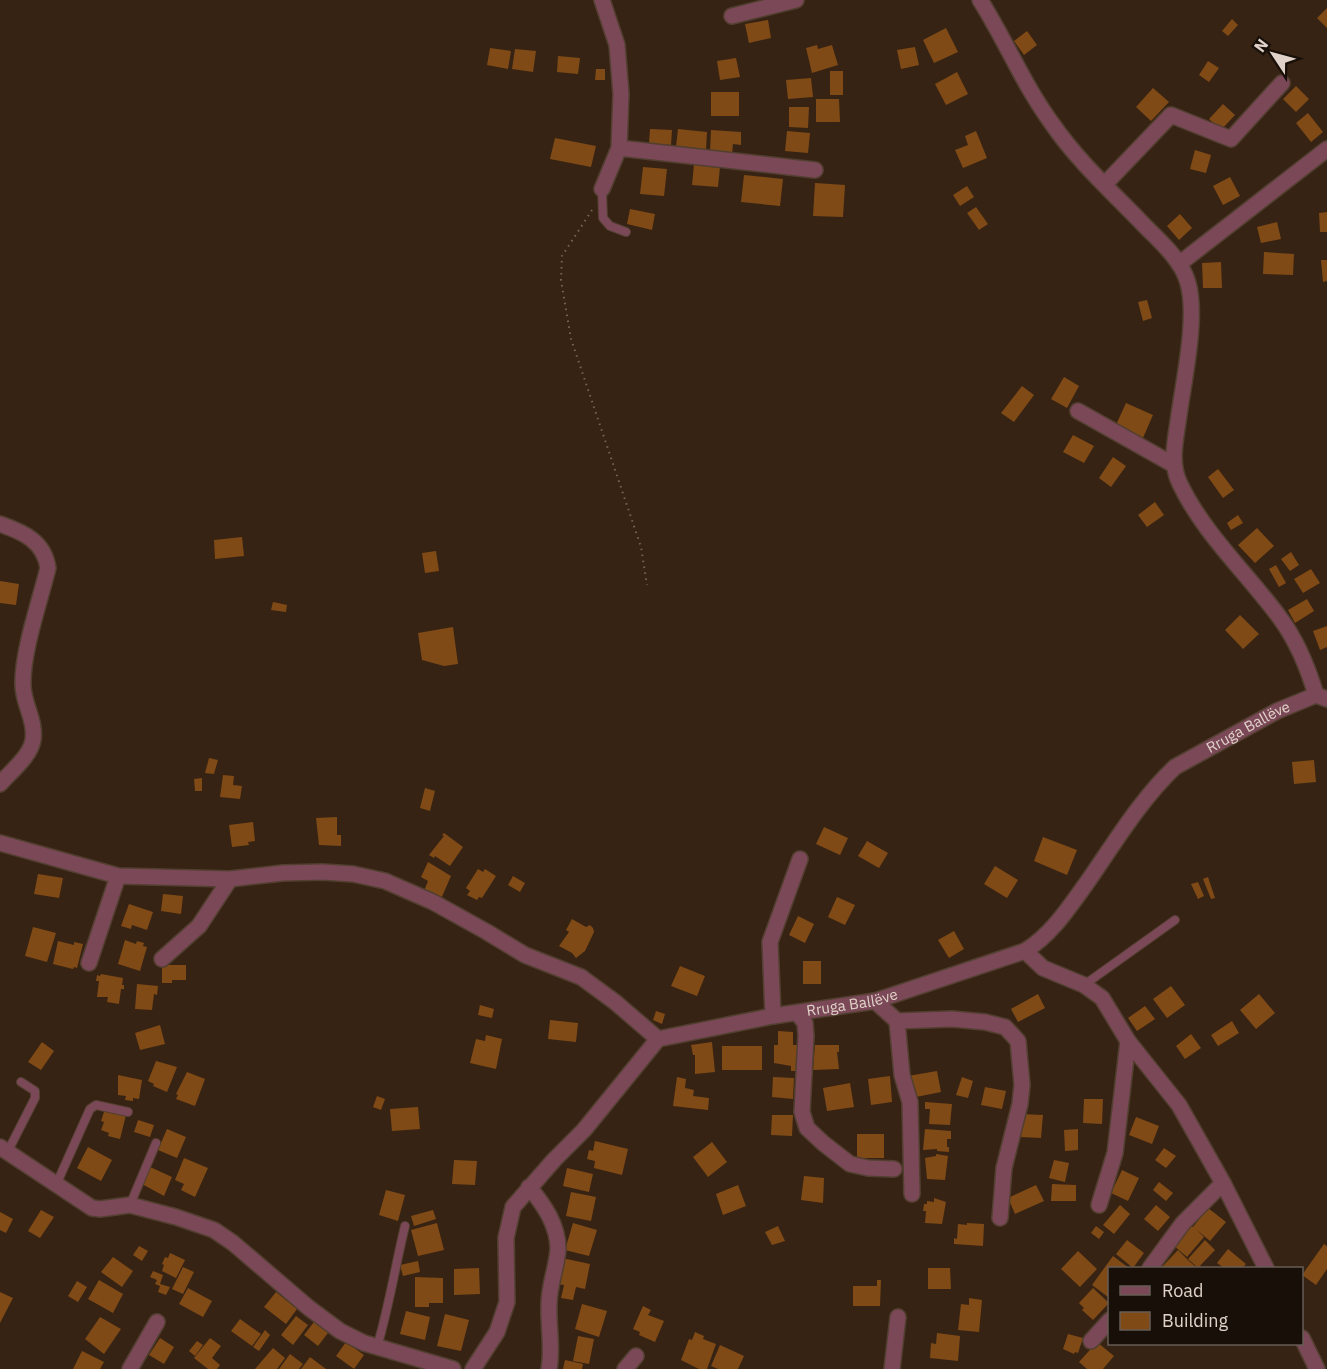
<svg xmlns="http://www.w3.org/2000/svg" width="1327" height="1369" viewBox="0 0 1327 1369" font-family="'IBM Plex Sans',sans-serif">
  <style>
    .building { fill: #7f4a16 }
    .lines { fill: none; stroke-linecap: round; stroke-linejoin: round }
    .lane-casing { stroke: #523f30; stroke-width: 10 }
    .street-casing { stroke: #523f30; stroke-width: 18 }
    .path { stroke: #766457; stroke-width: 2; stroke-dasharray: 1.5 4.5; stroke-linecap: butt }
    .lane { stroke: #7a4857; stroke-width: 8 }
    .street { stroke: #7a4857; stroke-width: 15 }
    .labels { text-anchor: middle; stroke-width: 4.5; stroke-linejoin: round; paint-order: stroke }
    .street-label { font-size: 15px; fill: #e0d2c8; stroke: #170f08 }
  </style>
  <rect width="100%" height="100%" fill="#372313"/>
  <path class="building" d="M 1327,8 L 1327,28 L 1317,18 Z
    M 1232,19 L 1238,25 L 1228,36 L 1222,31 Z
    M 768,20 L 771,38 L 749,43 L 745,24 Z
    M 946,28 L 958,52 L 934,63 L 923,40 Z
    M 1027,31 L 1037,45 L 1024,55 L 1014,41 Z
    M 817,45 L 818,49 L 832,45 L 838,65 L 812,73 L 806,48 Z
    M 915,47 L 919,65 L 901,69 L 897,50 Z
    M 490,48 L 511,51 L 508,69 L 487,65 Z
    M 515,49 L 536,51 L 533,72 L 512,69 Z
    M 558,56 L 580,58 L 578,74 L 557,72 Z
    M 736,58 L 740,77 L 720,80 L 717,61 Z
    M 1208,61 L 1219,68 L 1209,82 L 1199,75 Z
    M 596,69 L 605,69 L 605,80 L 595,80 Z
    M 830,71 L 843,71 L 843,95 L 830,95 Z
    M 957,72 L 968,94 L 946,105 L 935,84 Z
    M 811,78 L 813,97 L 788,99 L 786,80 Z
    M 1296,86 L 1309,99 L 1296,112 L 1283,99 Z
    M 1153,88 L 1169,102 L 1151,121 L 1136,107 Z
    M 711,92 L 739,92 L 739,116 L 711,116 Z
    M 816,99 L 839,99 L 840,122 L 816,122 Z
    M 1223,104 L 1235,115 L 1221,130 L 1209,119 Z
    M 789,107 L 809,107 L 808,128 L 789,127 Z
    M 1308,113 L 1323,132 L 1311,142 L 1296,123 Z
    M 650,129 L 672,130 L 671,145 L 649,143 Z
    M 678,129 L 707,132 L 706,150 L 676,147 Z
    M 711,130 L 741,132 L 741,145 L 733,144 L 732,154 L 710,152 Z
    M 787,131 L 810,133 L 808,153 L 785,151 Z
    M 976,131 L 987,158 L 963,168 L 955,150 L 968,145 L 965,136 Z
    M 555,138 L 596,146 L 591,167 L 550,159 Z
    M 1195,150 L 1211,155 L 1206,173 L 1190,169 Z
    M 694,164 L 720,167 L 718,187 L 692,185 Z
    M 643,167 L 667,169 L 664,196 L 640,194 Z
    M 744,175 L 783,179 L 780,206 L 741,202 Z
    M 1230,177 L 1240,196 L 1223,205 L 1213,186 Z
    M 815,183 L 845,185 L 843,217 L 813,216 Z
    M 967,186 L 974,197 L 960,206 L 953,195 Z
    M 976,207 L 988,224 L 979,230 L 967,213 Z
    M 630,209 L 655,214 L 652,230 L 627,224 Z
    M 1327,212 L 1327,232 L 1320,232 L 1319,213 Z
    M 1180,214 L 1192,228 L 1179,240 L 1167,226 Z
    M 1277,222 L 1281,239 L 1261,243 L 1257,227 Z
    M 1264,252 L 1294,254 L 1293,275 L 1263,274 Z
    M 1321,260 L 1327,260 L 1327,281 L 1323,282 Z
    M 1221,262 L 1222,288 L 1203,288 L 1202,263 Z
    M 1147,300 L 1152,318 L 1143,321 L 1138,302 Z
    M 1064,377 L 1079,386 L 1067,408 L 1051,399 Z
    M 1022,386 L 1034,395 L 1014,422 L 1001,413 Z
    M 1126,403 L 1153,415 L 1142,440 L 1115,427 Z
    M 1073,435 L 1094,446 L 1084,463 L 1063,452 Z
    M 1113,457 L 1126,466 L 1111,487 L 1099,478 Z
    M 1218,469 L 1234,490 L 1223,498 L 1208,477 Z
    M 1155,502 L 1164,515 L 1147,527 L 1138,515 Z
    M 1238,515 L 1243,523 L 1231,530 L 1227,523 Z
    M 1257,528 L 1274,546 L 1255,563 L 1238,545 Z
    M 242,537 L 244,556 L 215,559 L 214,540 Z
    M 436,551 L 439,571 L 425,573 L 422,553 Z
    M 1291,552 L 1299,565 L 1290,571 L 1281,559 Z
    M 1276,565 L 1286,583 L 1279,587 L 1269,569 Z
    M 1311,569 L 1320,583 L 1303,593 L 1294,579 Z
    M 0,581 L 19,584 L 16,605 L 0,603 Z
    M 1307,599 L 1314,611 L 1295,623 L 1288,610 Z
    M 273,602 L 287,605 L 286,612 L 271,610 Z
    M 1240,615 L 1259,634 L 1243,649 L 1225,630 Z
    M 1327,626 L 1327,647 L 1320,650 L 1313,631 Z
    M 453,627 L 458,664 L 444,666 L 422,660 L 418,633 Z
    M 209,758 L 218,760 L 214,774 L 205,773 Z
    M 1314,760 L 1316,782 L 1294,784 L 1292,762 Z
    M 223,775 L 234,776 L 233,785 L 242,786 L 240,799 L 220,797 Z
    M 202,778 L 202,791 L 195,791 L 194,779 Z
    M 425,788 L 435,791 L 430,811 L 420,808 Z
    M 337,817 L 337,835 L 341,835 L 341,846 L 319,845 L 316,818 Z
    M 253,822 L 255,841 L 248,842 L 249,845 L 232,847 L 229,825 Z
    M 824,827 L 848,838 L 840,855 L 816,844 Z
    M 444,833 L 463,847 L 450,866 L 435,856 L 434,858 L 429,855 L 444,836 L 442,835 Z
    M 1043,837 L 1077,850 L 1067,875 L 1034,861 Z
    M 867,841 L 888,853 L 879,868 L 858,856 Z
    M 428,862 L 451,876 L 441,899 L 424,891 L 428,881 L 421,877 Z
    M 995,866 L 1018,880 L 1007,898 L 984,884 Z
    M 478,869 L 483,872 L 485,869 L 496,876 L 482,898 L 479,897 L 477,900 L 467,895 L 470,891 L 466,888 Z
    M 38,874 L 63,878 L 59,898 L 34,894 Z
    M 513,876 L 525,883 L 520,892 L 508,885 Z
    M 1208,877 L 1215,898 L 1211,899 L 1203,879 Z
    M 1198,882 L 1204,896 L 1198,899 L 1191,884 Z
    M 163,894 L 183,896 L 181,914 L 161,911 Z
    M 837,897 L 855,905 L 845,925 L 828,917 Z
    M 129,904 L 153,912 L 147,930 L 132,925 L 131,929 L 121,926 Z
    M 798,916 L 814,924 L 805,943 L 789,935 Z
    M 572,919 L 586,927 L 590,925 L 593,928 L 594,932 L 585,951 L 576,958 L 572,953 L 559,946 L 569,932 L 566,930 Z
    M 33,927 L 56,933 L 47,962 L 25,956 Z
    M 954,931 L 964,949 L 949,958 L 938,940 Z
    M 125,940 L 136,944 L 137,941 L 144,943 L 143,946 L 147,947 L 140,971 L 118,964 Z
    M 58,941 L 74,945 L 74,942 L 83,944 L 77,968 L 74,967 L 73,969 L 53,964 Z
    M 803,961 L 821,961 L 821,984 L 803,984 Z
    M 162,965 L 186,965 L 186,980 L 172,980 L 172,983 L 162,983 Z
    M 680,966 L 705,976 L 697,996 L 671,986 Z
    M 101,974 L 123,978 L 122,985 L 124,985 L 124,989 L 121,989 L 119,1004 L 107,1002 L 108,997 L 97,997 L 99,981 L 96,981 L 97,975 L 100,976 Z
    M 137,984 L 158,986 L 157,995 L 154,994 L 152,1010 L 135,1009 Z
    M 1171,986 L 1185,1005 L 1167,1018 L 1153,999 Z
    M 1038,994 L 1045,1008 L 1018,1022 L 1011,1009 Z
    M 1259,994 L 1275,1013 L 1256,1029 L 1240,1010 Z
    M 480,1005 L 494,1009 L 492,1018 L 478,1015 Z
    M 1145,1006 L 1155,1019 L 1137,1031 L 1128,1018 Z
    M 656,1011 L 665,1014 L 662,1024 L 653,1020 Z
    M 550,1020 L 578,1023 L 576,1042 L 548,1039 Z
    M 1232,1021 L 1239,1033 L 1218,1046 L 1211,1035 Z
    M 160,1025 L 165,1044 L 140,1050 L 135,1033 Z
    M 778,1031 L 793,1032 L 793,1045 L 797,1045 L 797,1052 L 802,1052 L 802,1071 L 791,1071 L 791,1066 L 774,1063 L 774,1045 L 778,1045 Z
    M 1191,1034 L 1201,1048 L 1185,1059 L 1176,1046 Z
    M 486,1035 L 502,1039 L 496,1069 L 470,1063 L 476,1039 L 485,1041 Z
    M 42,1042 L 54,1051 L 41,1070 L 28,1062 Z
    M 712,1042 L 715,1072 L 695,1074 L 695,1055 L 693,1055 L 691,1045 Z
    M 815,1045 L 839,1045 L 839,1052 L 837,1052 L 839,1069 L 813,1070 Z
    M 722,1046 L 762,1046 L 762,1070 L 722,1070 Z
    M 156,1061 L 177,1067 L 167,1092 L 153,1086 L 154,1084 L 148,1081 Z
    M 937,1071 L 941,1092 L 911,1098 L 908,1076 Z
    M 187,1072 L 205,1079 L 195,1106 L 176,1099 L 178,1095 L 176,1094 Z
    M 118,1075 L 142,1080 L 139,1099 L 133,1098 L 133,1101 L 125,1100 L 126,1096 L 118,1095 Z
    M 890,1076 L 892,1102 L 871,1105 L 868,1079 Z
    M 677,1077 L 686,1079 L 685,1088 L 694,1090 L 693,1096 L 709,1098 L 708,1110 L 673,1106 Z
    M 773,1077 L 794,1078 L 793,1099 L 772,1097 Z
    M 962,1077 L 973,1081 L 968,1098 L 956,1095 Z
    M 850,1083 L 854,1107 L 827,1111 L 823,1088 Z
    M 985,1087 L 1006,1091 L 1002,1109 L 981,1105 Z
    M 377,1096 L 385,1099 L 381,1110 L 373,1107 Z
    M 1084,1099 L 1103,1099 L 1102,1124 L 1083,1123 Z
    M 925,1102 L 952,1104 L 950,1125 L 929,1124 L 930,1109 L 925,1109 Z
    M 418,1107 L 420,1129 L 392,1131 L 390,1109 Z
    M 107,1109 L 126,1115 L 120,1139 L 108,1136 L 109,1133 L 101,1130 L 104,1122 L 101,1121 L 104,1112 L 106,1112 Z
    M 1021,1114 L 1043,1115 L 1041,1138 L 1020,1137 Z
    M 772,1115 L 793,1115 L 792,1136 L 771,1135 Z
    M 1136,1117 L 1159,1126 L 1152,1144 L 1129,1135 Z
    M 138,1120 L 154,1125 L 150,1137 L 134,1132 Z
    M 167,1129 L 186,1137 L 177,1158 L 158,1150 Z
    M 925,1129 L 951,1131 L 951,1139 L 947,1139 L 947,1147 L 949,1147 L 949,1152 L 937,1151 L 937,1149 L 923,1150 Z
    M 1078,1129 L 1078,1150 L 1065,1151 L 1064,1130 Z
    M 857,1134 L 884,1134 L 884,1158 L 857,1158 Z
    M 595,1141 L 628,1149 L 622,1175 L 594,1168 L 595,1161 L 587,1159 L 589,1150 L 593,1151 Z
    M 712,1142 L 727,1162 L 708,1177 L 693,1157 Z
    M 88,1147 L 112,1160 L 101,1181 L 77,1168 Z
    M 1164,1148 L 1176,1156 L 1166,1168 L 1155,1160 Z
    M 936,1154 L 948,1156 L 945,1180 L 927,1179 L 925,1158 L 936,1156 Z
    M 184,1158 L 208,1168 L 195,1197 L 181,1190 L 184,1184 L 175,1180 Z
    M 454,1160 L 477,1161 L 475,1185 L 452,1184 Z
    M 1054,1160 L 1069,1163 L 1065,1182 L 1049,1178 Z
    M 150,1167 L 172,1177 L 164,1196 L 142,1184 Z
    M 567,1168 L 593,1174 L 589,1192 L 563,1186 Z
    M 1122,1170 L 1139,1178 L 1128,1201 L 1111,1193 Z
    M 804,1176 L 824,1178 L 823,1203 L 801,1200 Z
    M 1159,1182 L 1173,1193 L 1166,1201 L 1153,1190 Z
    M 1052,1184 L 1076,1185 L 1076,1201 L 1051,1201 Z
    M 738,1185 L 746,1206 L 723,1215 L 716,1194 Z
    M 1036,1185 L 1044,1201 L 1015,1214 L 1008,1198 Z
    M 386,1190 L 405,1195 L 398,1221 L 379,1215 Z
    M 571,1192 L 596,1197 L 591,1221 L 566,1216 Z
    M 934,1198 L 946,1202 L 942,1224 L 925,1223 L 926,1211 L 923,1211 L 924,1204 L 927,1204 L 927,1201 L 934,1202 Z
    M 1120,1205 L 1130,1214 L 1114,1234 L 1103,1225 Z
    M 1156,1205 L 1170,1217 L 1158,1231 L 1144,1219 Z
    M 1208,1208 L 1226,1222 L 1210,1241 L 1197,1230 L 1204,1237 L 1187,1257 L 1173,1245 L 1190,1225 L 1193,1227 Z
    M 41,1210 L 54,1217 L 40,1238 L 28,1231 Z
    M 433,1210 L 436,1219 L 414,1226 L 411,1216 Z
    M 0,1212 L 13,1219 L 6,1233 L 0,1230 Z
    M 437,1223 L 444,1250 L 418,1256 L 411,1230 Z
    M 573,1223 L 597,1230 L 589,1256 L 565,1250 Z
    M 967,1223 L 984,1224 L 983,1246 L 954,1244 L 954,1238 L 957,1239 L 958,1224 L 967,1225 Z
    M 778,1226 L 785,1241 L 772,1245 L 765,1232 Z
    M 1096,1226 L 1104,1232 L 1099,1239 L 1091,1233 Z
    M 1127,1240 L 1144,1253 L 1133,1268 L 1116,1254 Z
    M 1205,1240 L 1215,1250 L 1198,1268 L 1188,1259 Z
    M 1324,1244 L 1327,1246 L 1327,1269 L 1316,1285 L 1302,1275 Z
    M 139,1246 L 148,1251 L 142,1261 L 133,1255 Z
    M 1228,1249 L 1246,1264 L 1242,1268 L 1224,1268 L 1217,1263 Z
    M 1178,1250 L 1188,1260 L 1197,1268 L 1161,1268 Z
    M 1078,1251 L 1097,1269 L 1080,1287 L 1061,1269 Z
    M 170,1253 L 185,1260 L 176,1278 L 162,1271 L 164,1265 L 162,1264 L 165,1257 L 168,1258 Z
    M 1113,1256 L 1129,1268 L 1110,1268 L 1108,1297 L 1092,1285 Z
    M 113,1257 L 133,1271 L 122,1287 L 101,1272 Z
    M 562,1258 L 590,1264 L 585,1289 L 576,1287 L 573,1300 L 561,1298 L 564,1285 L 557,1284 Z
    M 418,1261 L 420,1272 L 403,1276 L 400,1265 Z
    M 183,1267 L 194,1272 L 183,1294 L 172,1289 Z
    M 479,1268 L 480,1294 L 454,1295 L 454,1269 Z
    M 928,1268 L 950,1268 L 951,1289 L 928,1289 Z
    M 153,1271 L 163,1275 L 160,1284 L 170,1287 L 166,1295 L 158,1292 L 160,1286 L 155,1284 L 157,1280 L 150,1277 Z
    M 415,1277 L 443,1278 L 443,1303 L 429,1303 L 429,1307 L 415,1307 Z
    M 99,1280 L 123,1294 L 113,1313 L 88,1299 Z
    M 877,1280 L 881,1280 L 880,1306 L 853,1306 L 853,1286 L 877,1286 Z
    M 77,1281 L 87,1287 L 78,1302 L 68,1296 Z
    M 188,1288 L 212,1301 L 203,1317 L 179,1304 Z
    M 1093,1288 L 1109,1303 L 1093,1320 L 1082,1310 L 1084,1308 L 1079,1303 Z
    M 0,1292 L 13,1298 L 0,1323 Z
    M 276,1292 L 297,1309 L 286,1324 L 264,1307 Z
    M 969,1298 L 982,1300 L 979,1332 L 958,1330 L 961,1304 L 969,1305 Z
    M 582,1304 L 607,1311 L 599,1337 L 575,1329 Z
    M 643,1306 L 651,1310 L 648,1315 L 664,1321 L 655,1342 L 639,1335 L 640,1332 L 633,1329 Z
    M 406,1311 L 430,1317 L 425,1340 L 400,1334 Z
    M 445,1314 L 469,1320 L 461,1351 L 437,1346 Z
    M 296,1316 L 308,1325 L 293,1345 L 281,1335 Z
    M 100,1317 L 121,1329 L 104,1354 L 85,1339 Z
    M 317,1318 L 331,1329 L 318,1346 L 304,1335 Z
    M 240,1319 L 261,1334 L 252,1346 L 231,1331 Z
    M 265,1330 L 270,1335 L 259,1351 L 253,1347 Z
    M 695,1332 L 704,1336 L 703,1339 L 716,1344 L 707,1369 L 699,1369 L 681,1360 L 689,1339 L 692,1340 Z
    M 937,1333 L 960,1336 L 958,1361 L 930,1358 L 931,1343 L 936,1344 Z
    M 1068,1334 L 1083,1338 L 1078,1353 L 1075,1352 L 1074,1354 L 1063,1349 Z
    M 578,1336 L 594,1339 L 589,1364 L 573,1361 Z
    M 160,1338 L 174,1347 L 164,1364 L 149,1355 Z
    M 210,1338 L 221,1346 L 212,1358 L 220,1365 L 217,1369 L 208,1369 L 194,1358 Z
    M 197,1341 L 203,1345 L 195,1356 L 189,1351 Z
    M 346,1342 L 364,1355 L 354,1369 L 336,1356 Z
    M 1097,1342 L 1114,1356 L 1103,1369 L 1087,1369 L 1079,1362 Z
    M 720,1345 L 744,1356 L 738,1369 L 718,1369 L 711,1366 Z
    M 273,1348 L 285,1358 L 277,1369 L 255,1369 Z
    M 82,1351 L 104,1362 L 100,1369 L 73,1369 Z
    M 290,1354 L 303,1364 L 299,1369 L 279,1369 Z
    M 310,1357 L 326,1369 L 301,1369 Z
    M 565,1360 L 583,1364 L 582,1369 L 563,1369 Z"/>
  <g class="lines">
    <g class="lane-casing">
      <path id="lane" d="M 602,189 L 603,218 L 610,226 L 626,232
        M 1084,985 L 1175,920
        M 8,1151 L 35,1098 L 35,1091 L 21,1082
        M 56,1185 L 90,1109 L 96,1105 L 128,1112
        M 130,1205 L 156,1143
        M 377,1347 C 389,1307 395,1267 405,1226"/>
    </g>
    <g class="street-casing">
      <g id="street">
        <path d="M 602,0 L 617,45 L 621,94 L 619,148 L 602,189"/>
        <path d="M 980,0 C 1006,41 1024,86 1053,125 C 1078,161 1111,191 1141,222 C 1158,240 1181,258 1188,283 C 1198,319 1183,383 1178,422 C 1175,442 1170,464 1180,484 C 1204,534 1247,573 1280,618 C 1297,641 1308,668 1316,695"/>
        <path d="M 732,16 L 796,0"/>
        <path d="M 619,148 L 815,170"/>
        <path d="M 1105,184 L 1171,115 L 1231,139 L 1282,83"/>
        <path d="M 1179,264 L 1327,149"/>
        <path d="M 1078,411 L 1174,465"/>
        <path d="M 0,524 C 23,532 44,541 48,568 C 40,601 22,652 23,685 C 23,704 36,720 33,740 C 30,757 11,771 0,784"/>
        <path d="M 0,843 L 118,876 L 230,879 L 283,873 L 322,872 L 353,874 L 385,881 L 433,902 L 487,932 L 525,955 L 581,977 L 615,1002 L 658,1039"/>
        <path d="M 1025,951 L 1043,968 L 1084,985 L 1102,998 L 1128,1041 L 1179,1105 L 1223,1183 L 1266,1268"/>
        <path d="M 162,959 L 199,926 L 230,879"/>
        <path d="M 89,963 L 118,876"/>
        <path d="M 875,1001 L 897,1021 L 952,1019 L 985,1022 L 1005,1027 L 1018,1041 L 1022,1085 L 1020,1104 L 1004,1168 L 1000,1218"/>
        <path d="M 798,1014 L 805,1023 L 806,1036 L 802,1112 L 807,1128 L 823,1143 L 850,1164 L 868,1168 L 894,1169"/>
        <path d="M 773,1016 L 770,942 L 800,859"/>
        <path d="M 897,1021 L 902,1075 L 910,1102 L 912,1194"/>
        <path d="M 0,1147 L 92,1208 L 100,1209 L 130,1205 L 176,1217 L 214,1230 L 233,1243 L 309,1308 L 340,1331 L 364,1343 L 453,1369"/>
        <path d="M 529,1187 C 544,1205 558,1225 558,1249 C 557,1267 549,1285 549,1304 C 548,1326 553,1347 549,1369"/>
        <path d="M 1099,1205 L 1115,1153 L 1128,1041"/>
        <path d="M 1150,1268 L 1183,1223 L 1223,1183"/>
        <path d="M 1302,1338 L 1317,1369"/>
        <path d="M 1091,1341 L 1110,1320"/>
        <path d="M 130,1369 L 157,1322"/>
        <path id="s1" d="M 473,1369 L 497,1332 L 507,1302 L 506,1238 L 513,1207 L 554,1160 L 584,1130 L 658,1039 L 773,1016 L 875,1001 L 1025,951 C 1051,935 1068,909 1086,884 C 1114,844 1140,800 1175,767 L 1277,711 L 1316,695 L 1327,699"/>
        <path d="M 625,1369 L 636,1356"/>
        <path d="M 892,1369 L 898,1317"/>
      </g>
    </g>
    <path class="path" d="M 592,210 L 562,256 L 561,280 L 571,339 L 641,547 L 647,585"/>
    <use href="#lane" class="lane"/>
    <use href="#street" class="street"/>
  </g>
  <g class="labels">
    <g class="street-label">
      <text dy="5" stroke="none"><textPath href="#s1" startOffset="1094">Rruga Ballëve</textPath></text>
      <text dy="5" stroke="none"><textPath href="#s1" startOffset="591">Rruga Ballëve</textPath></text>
    </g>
  </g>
  <rect x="1108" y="1267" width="195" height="78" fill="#170f08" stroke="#675d55" stroke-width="1.5"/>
  <rect x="1120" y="1286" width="30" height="9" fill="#7a4857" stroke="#675d55" stroke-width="1.5"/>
  <text x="1162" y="1297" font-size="18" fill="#e0d2c8">Road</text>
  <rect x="1120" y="1312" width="30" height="18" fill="#7f4a16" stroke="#675d55" stroke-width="1.5"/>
  <text x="1162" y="1327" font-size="18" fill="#e0d2c8">Building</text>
  <g transform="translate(1273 54) rotate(306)" stroke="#170f08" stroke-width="4.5" paint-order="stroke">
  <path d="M0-4.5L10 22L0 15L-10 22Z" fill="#e0d2c8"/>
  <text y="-9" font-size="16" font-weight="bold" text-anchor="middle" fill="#e0d2c8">N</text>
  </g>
</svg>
